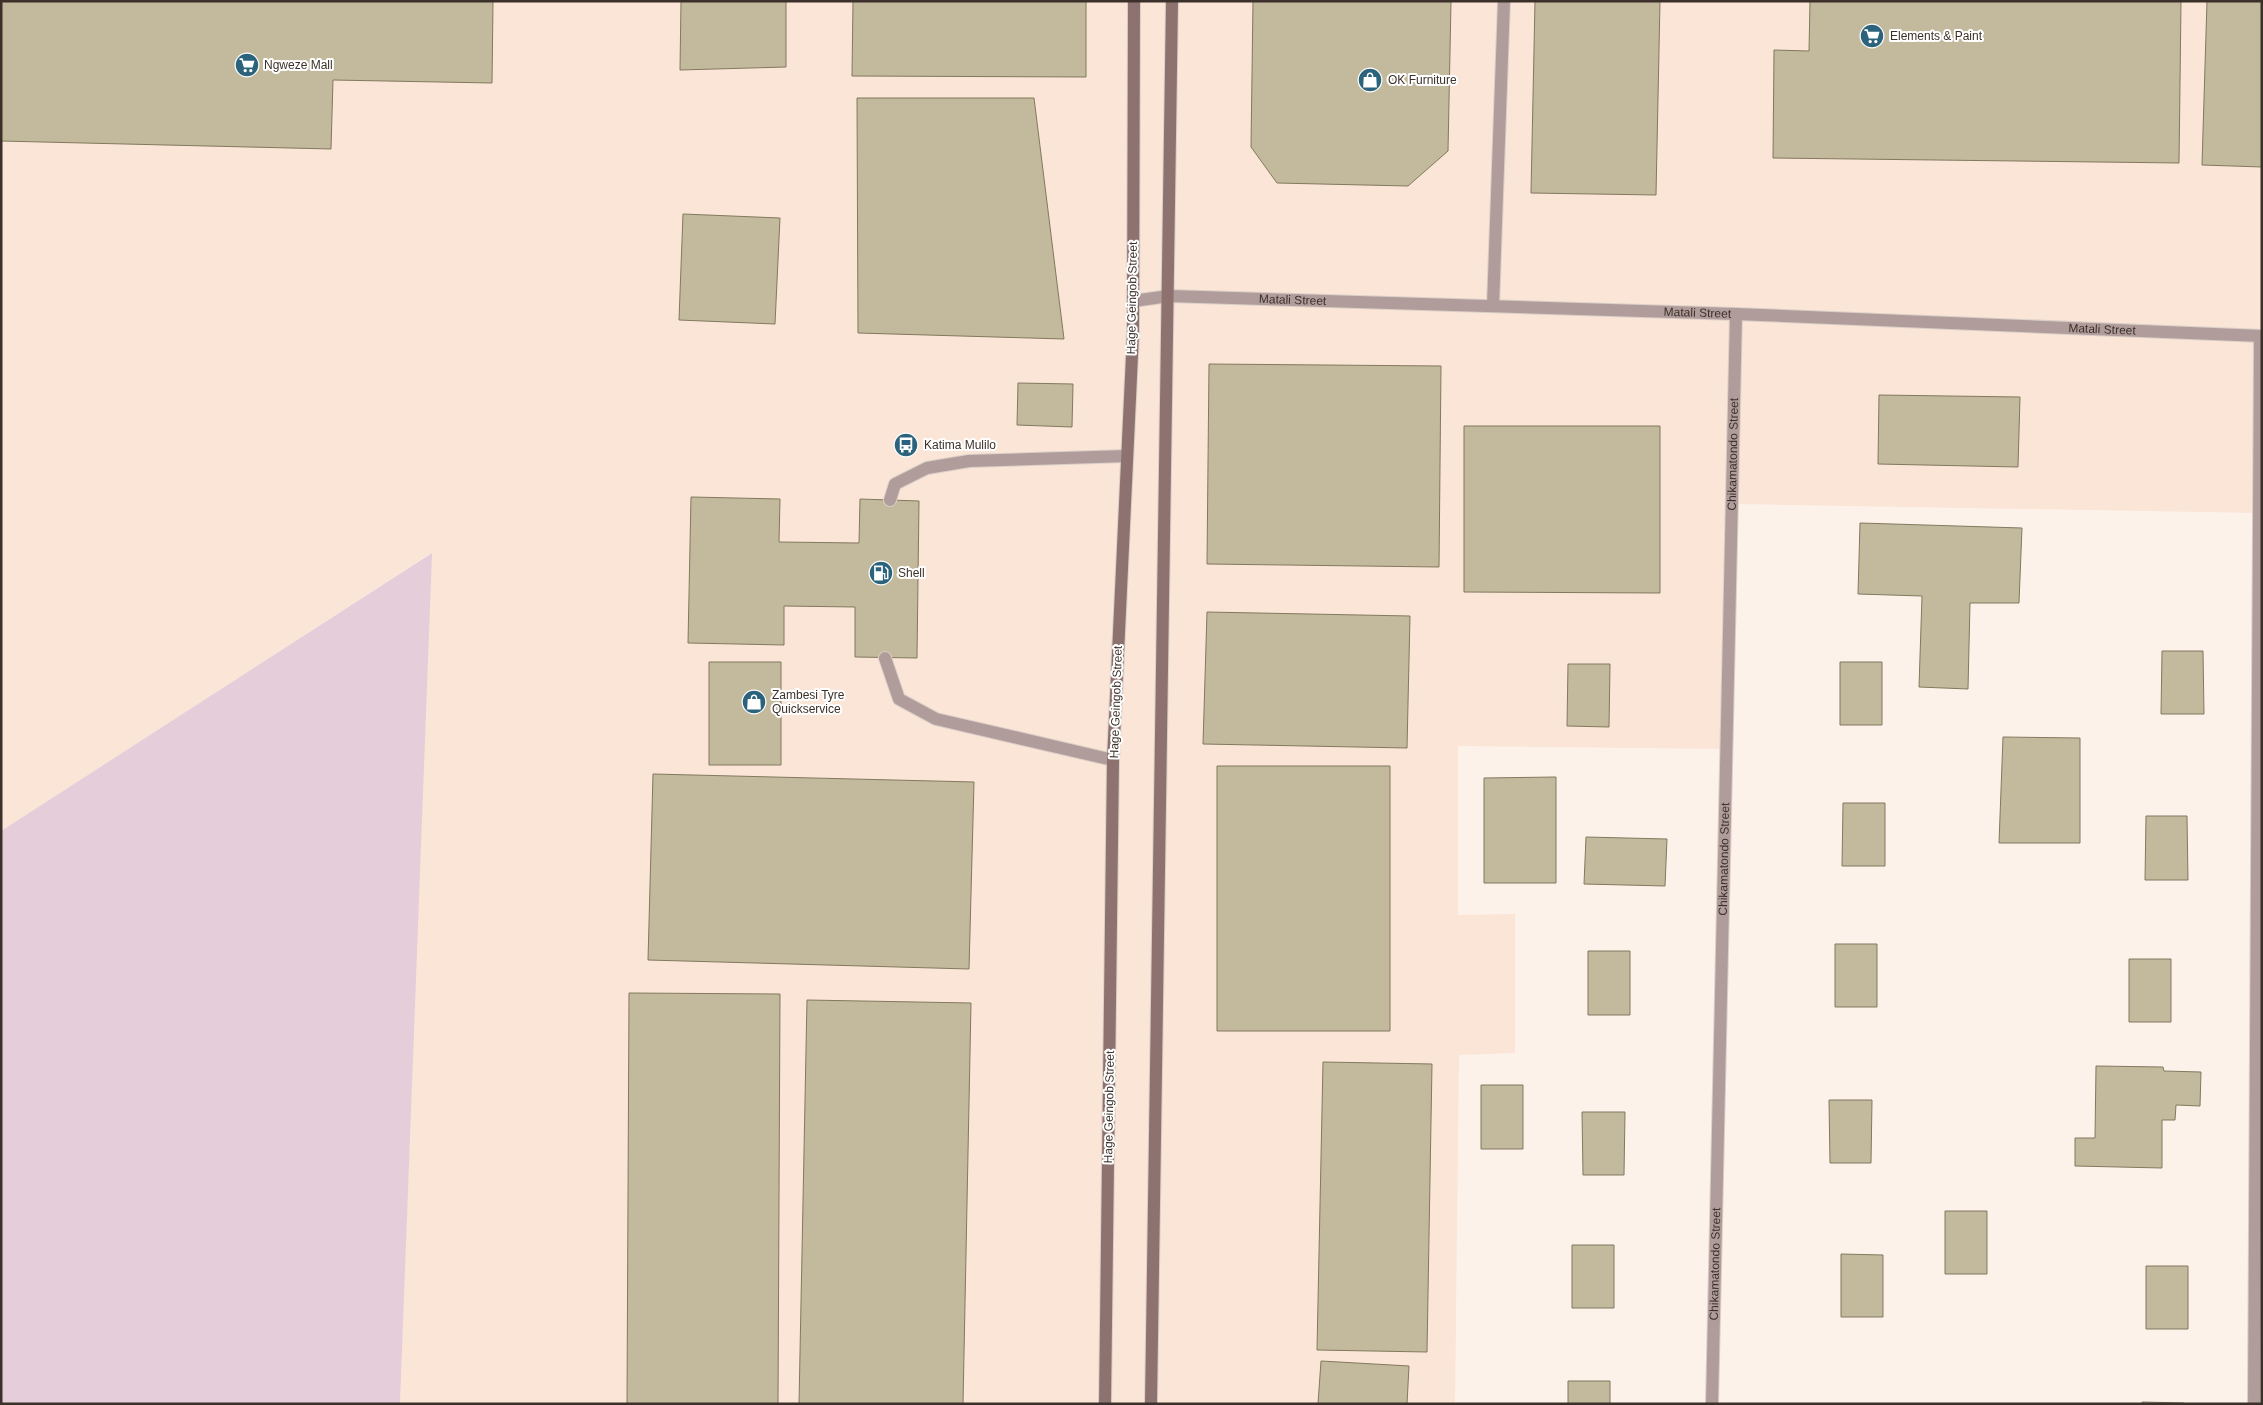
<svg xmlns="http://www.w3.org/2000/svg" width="2263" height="1405" viewBox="0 0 2263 1405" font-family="Arial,sans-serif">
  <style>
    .built { fill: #fae5d6 }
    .green { fill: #e5cdd9 }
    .building { fill: #c3b99d; stroke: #82795e }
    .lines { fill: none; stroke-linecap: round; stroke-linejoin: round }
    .lane-casing { stroke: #dacfc7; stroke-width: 14 }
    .street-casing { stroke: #dacfc7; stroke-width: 14 }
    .secondary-casing { stroke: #dacfc7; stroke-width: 14 }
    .lane { stroke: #b09c9b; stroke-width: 12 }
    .street { stroke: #b09c9b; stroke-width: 12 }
    .secondary { stroke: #8e7270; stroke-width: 12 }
    .labels { text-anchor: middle; stroke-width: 4; stroke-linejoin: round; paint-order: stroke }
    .poi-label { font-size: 12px; fill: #3c312a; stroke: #fff; text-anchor: start }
    .street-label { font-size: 12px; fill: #3c312a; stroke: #fff }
  </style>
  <rect width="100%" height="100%" fill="#fdf2ea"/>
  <path class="built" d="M 1,1 L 2262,1 L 2262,612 L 2259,513 L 1732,504 L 1726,749 L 1458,746 L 1458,915 L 1515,914 L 1515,1053 L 1459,1055 L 1455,1404 L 400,1404 L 431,553 L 1,831 Z"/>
  <path class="green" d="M 432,553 L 400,1404 L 1,1404 L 1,831 Z"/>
  <path class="building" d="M 1,1 L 493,1 L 492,83 L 333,80 L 331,149 L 1,141 Z
    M 681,1 L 786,1 L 786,67 L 680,70 Z
    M 853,1 L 1086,1 L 1086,77 L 852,76 Z
    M 1253,1 L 1451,1 L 1448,151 L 1408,186 L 1277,183 L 1251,147 Z
    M 1535,1 L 1660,1 L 1656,195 L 1531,193 Z
    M 1810,1 L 2181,1 L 2179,163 L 1773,158 L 1774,50 L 1809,51 Z
    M 2207,1 L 2262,1 L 2262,167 L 2202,165 Z
    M 857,98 L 1034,98 L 1064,339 L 858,333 Z
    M 683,214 L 780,218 L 775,324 L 679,320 Z
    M 1209,364 L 1441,366 L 1439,567 L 1207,564 Z
    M 1018,383 L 1073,384 L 1072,427 L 1017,425 Z
    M 1879,395 L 2020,397 L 2018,467 L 1878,464 Z
    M 1464,426 L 1660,426 L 1660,593 L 1464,592 Z
    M 691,497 L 780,499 L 779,542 L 859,543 L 860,499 L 919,501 L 917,658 L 855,657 L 855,607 L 784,606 L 784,645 L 688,643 Z
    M 1860,523 L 2022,528 L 2019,603 L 1970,603 L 1968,689 L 1919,687 L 1922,596 L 1858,594 Z
    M 1207,612 L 1410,616 L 1407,748 L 1203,744 Z
    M 2162,651 L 2203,651 L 2204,714 L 2161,714 Z
    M 709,662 L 781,662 L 781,765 L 709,765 Z
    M 1840,662 L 1882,662 L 1882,725 L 1840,725 Z
    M 1568,664 L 1610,664 L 1609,727 L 1567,726 Z
    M 2003,737 L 2080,738 L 2080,843 L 1999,843 Z
    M 1217,766 L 1390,766 L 1390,1031 L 1217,1031 Z
    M 653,774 L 974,782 L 969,969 L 648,960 Z
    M 1556,777 L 1556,883 L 1484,883 L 1484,778 Z
    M 1843,803 L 1885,803 L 1885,866 L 1842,866 Z
    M 2146,816 L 2187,816 L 2188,880 L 2145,880 Z
    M 1586,837 L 1667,839 L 1665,886 L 1584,884 Z
    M 1835,944 L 1877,944 L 1877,1007 L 1835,1007 Z
    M 1588,951 L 1630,951 L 1630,1015 L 1588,1015 Z
    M 2129,959 L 2171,959 L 2171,1022 L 2129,1022 Z
    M 629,993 L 780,994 L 778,1404 L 627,1404 Z
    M 807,1000 L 971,1003 L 963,1404 L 799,1404 Z
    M 1323,1062 L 1432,1064 L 1427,1352 L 1317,1350 Z
    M 2096,1066 L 2163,1067 L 2164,1071 L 2201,1072 L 2200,1106 L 2176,1105 L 2175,1120 L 2162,1120 L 2162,1168 L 2075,1166 L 2075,1138 L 2095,1138 Z
    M 1481,1085 L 1523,1085 L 1523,1149 L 1481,1149 Z
    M 1829,1100 L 1872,1100 L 1871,1163 L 1830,1163 Z
    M 1582,1112 L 1625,1112 L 1624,1175 L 1583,1175 Z
    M 1945,1211 L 1987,1211 L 1987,1274 L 1945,1274 Z
    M 1572,1245 L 1614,1245 L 1614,1308 L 1572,1308 Z
    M 1841,1254 L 1883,1255 L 1883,1317 L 1841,1317 Z
    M 2146,1266 L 2188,1266 L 2188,1329 L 2146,1329 Z
    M 1321,1361 L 1409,1366 L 1407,1404 L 1318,1404 Z
    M 1568,1381 L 1610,1381 L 1610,1404 L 1568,1404 Z
    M 2142,1402 L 2184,1403 L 2184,1404 L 2142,1404 Z"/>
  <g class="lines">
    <g class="lane-casing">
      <path id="lane" d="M 1493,306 L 1504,1
        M 890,500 L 895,484 L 927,468 L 969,461 L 1127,456
        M 885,658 L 899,699 L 936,719 L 1113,760"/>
    </g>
    <g class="street-casing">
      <g id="street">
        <path id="s1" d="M 1133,301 L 1169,296 L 1736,314 L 2262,336"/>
        <path id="s2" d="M 1712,1404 L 1736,314"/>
        <path d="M 2254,1404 L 2260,336"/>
      </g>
    </g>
    <g class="secondary-casing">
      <path id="secondary" d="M 1105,1404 L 1113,760 L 1133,334 L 1134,1
        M 1151,1404 L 1172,1"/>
    </g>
    <use href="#lane" class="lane"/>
    <use href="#street" class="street"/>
    <use href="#secondary" class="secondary"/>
  </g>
  <defs>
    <g id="supermarket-disc" transform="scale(1.25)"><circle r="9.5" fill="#2b627c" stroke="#fff"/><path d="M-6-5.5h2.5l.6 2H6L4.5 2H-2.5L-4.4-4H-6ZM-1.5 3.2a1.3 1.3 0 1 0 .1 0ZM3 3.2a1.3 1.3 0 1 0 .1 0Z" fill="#fff"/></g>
    <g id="shop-disc" transform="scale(1.25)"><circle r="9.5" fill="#2b627c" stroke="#fff"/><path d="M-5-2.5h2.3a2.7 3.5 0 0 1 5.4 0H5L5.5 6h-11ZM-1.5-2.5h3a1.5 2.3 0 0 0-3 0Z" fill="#fff"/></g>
    <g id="bus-disc" transform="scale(1.25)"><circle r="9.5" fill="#2b627c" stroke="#fff"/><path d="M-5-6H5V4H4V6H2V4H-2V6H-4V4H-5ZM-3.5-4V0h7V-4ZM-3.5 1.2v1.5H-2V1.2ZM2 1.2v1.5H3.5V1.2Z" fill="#fff"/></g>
    <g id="fuel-disc" transform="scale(1.25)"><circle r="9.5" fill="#2b627c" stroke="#fff"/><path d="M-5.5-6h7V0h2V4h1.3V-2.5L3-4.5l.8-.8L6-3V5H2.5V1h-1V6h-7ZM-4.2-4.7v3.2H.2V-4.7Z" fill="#fff"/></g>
  </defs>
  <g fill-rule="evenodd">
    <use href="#supermarket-disc" x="1872" y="36"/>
    <use href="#supermarket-disc" x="247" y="65"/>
    <use href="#shop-disc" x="1370" y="80"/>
    <use href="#bus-disc" x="906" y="445"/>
    <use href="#fuel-disc" x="881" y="573"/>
    <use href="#shop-disc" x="754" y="702"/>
  </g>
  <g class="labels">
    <g class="poi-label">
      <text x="1890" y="40">Elements &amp; Paint</text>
      <text x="264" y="69">Ngweze Mall</text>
      <text x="1388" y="84">OK Furniture</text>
      <text x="924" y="449">Katima Mulilo</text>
      <text x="898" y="577">Shell</text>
      <text x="772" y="699">Zambesi Tyre<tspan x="772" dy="14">Quickservice</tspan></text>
    </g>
    <g class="street-label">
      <text transform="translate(1132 298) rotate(-89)" y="4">Hage Geingob Street</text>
      <text dy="4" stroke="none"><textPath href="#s1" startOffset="160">Matali Street</textPath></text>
      <text dy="4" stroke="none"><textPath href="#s1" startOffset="565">Matali Street</textPath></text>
      <text dy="4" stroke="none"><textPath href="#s1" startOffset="970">Matali Street</textPath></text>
      <text dy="4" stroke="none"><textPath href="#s2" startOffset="950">Chikamatondo Street</textPath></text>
      <text transform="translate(1116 702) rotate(-88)" y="4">Hage Geingob Street</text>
      <text dy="4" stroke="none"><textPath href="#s2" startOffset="545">Chikamatondo Street</textPath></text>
      <text transform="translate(1109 1107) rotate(-89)" y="4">Hage Geingob Street</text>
      <text dy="4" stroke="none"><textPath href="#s2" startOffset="140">Chikamatondo Street</textPath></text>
    </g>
  </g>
  <rect width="2263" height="1405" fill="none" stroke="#3c312a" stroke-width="5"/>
</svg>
